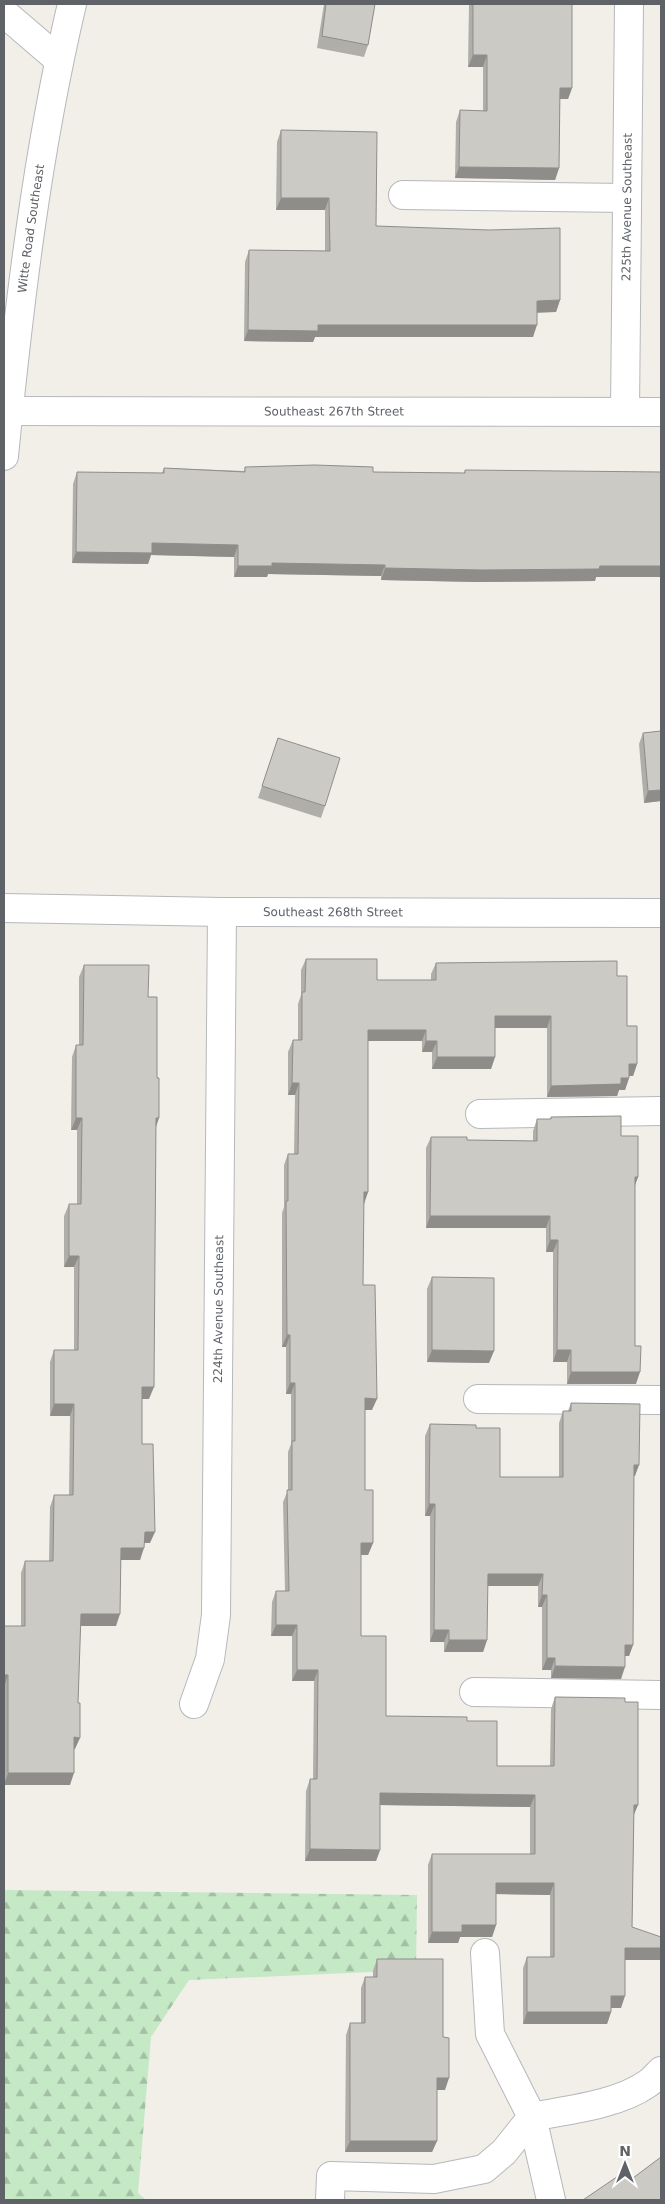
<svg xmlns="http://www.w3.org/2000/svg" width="665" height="2204" viewBox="0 0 665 2204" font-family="'DejaVu Sans',sans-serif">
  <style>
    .forest { fill: url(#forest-firs) }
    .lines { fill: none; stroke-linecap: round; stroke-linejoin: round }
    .minor-casing { stroke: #b5b8bc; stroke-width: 30 }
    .minor { stroke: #fff; stroke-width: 28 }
    .wall { fill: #afaea9 }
    .shaded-wall { fill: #8f8d8a }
    .building { fill: #cccac5; stroke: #8f8d8a }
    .labels { text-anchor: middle; stroke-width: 5; stroke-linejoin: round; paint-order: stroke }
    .street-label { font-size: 12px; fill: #5f6368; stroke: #fff }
  </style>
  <defs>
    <pattern id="forest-firs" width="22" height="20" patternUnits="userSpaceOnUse" patternTransform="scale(1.25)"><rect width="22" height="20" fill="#c5e8c5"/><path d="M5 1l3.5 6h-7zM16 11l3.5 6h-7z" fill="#a3c0a4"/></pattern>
  </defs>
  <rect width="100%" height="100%" fill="#f1efe8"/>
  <path class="forest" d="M 4,1890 L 417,1895 L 416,1970 L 189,1980 L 151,2037 L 138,2193 L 146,2200 L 4,2200 Z"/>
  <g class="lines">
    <g class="minor-casing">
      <g id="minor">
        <path d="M 4,13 L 59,60"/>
        <path d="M 403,195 L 627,198"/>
        <path id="s1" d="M 8,411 L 661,412"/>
        <path id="s2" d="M 625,411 L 629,4"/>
        <path id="s3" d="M 4,456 C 19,305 37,152 72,4"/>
        <path id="s4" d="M 4,908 L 222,912 L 661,913"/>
        <path d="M 480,1114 L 661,1111"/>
        <path d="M 478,1399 L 661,1400"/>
        <path d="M 474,1692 L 661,1695"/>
        <path id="s5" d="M 194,1704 L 210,1659 L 216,1615 L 222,912"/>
        <path d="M 330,2200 L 331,2176 L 434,2179 L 484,2169 L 504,2152 L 532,2117 L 490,2034 L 485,1953"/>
        <path d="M 551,2200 L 532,2117 C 567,2110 617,2105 647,2084 C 652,2081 657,2075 661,2071"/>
      </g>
    </g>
    <use href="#minor" class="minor"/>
  </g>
  <path class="wall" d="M 324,4 L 375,4 L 368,45 L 364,57 L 317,48 Z
    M 469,4 L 572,4 L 572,88 L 568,99 L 560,99 L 559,168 L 555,180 L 455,178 L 456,122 L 460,110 L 483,111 L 483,67 L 468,67 Z
    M 281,130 L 376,226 L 560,300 L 556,312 L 537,312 L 533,337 L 315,337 L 313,342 L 244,341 L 245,262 L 249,250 L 325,251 L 325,210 L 276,210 L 277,142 Z
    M 245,467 L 373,472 L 464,473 L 465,470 L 661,577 L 596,577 L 595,581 L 477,582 L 381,580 L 381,576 L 268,574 L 267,577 L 234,577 L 234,557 L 151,555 L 148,564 L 72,563 L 73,484 L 77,472 L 162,473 L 164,468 L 244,471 Z
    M 661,731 L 661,801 L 644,803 L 639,744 L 643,733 Z
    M 278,738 L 325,806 L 321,818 L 258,798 Z
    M 306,959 L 377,980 L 431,980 L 431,974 L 436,963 L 617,976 L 627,1026 L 637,1064 L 633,1076 L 629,1076 L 629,1078 L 625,1090 L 619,1090 L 617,1096 L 547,1097 L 547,1028 L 495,1028 L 495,1057 L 491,1069 L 432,1069 L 432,1052 L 422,1052 L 422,1041 L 368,1041 L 368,1192 L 363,1204 L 363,1285 L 372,1410 L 365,1410 L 365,1490 L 373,1543 L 368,1555 L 361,1555 L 361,1636 L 386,1716 L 467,1721 L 497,1766 L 550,1766 L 551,1709 L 555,1697 L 634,1816 L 632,1927 L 661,1960 L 625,1960 L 621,2008 L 611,2008 L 611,2012 L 607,2024 L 523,2024 L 523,1968 L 527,1957 L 550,1957 L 550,1895 L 496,1894 L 496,1925 L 492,1937 L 460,1937 L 458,1943 L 428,1943 L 428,1865 L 432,1854 L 530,1854 L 530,1807 L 380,1805 L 380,1850 L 376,1861 L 305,1861 L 306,1791 L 310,1779 L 313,1779 L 314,1681 L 292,1681 L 292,1636 L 271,1636 L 272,1602 L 276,1591 L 285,1591 L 283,1502 L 288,1490 L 288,1452 L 291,1444 L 291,1394 L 286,1394 L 286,1347 L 282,1347 L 282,1213 L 284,1207 L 284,1165 L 288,1154 L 294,1154 L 295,1095 L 288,1095 L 288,1052 L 293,1040 L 298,1040 L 298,1004 L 301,995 L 301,970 Z
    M 84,965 L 148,997 L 156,1128 L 149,1399 L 142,1399 L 142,1444 L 150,1543 L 144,1543 L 140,1560 L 121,1560 L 116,1626 L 80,1626 L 75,1749 L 74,1749 L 70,1785 L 4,1785 L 4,1626 L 21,1626 L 21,1573 L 25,1561 L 49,1561 L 50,1507 L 54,1495 L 69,1495 L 70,1416 L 50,1416 L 50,1362 L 54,1350 L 74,1350 L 74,1267 L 64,1267 L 64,1216 L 69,1204 L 77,1204 L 77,1130 L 71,1130 L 72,1057 L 76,1045 L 79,1045 L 79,977 Z
    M 551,1117 L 621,1136 L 638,1177 L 635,1185 L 635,1346 L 636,1384 L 567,1384 L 567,1362 L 553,1362 L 553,1252 L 546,1252 L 546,1228 L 426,1228 L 426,1148 L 431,1137 L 467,1140 L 533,1141 L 533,1131 L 537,1119 L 550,1119 Z
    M 432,1277 L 489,1363 L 427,1362 L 427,1289 Z
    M 571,1403 L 635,1476 L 634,1476 L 633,1645 L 629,1656 L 625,1656 L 621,1679 L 551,1678 L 551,1670 L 542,1670 L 542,1607 L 538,1607 L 538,1586 L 487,1586 L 487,1640 L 483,1652 L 444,1652 L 444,1642 L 430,1642 L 430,1516 L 425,1516 L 425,1436 L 430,1424 L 476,1428 L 500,1477 L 559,1477 L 559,1423 L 563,1411 L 568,1411 Z
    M 377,1959 L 443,2037 L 445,2090 L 437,2090 L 437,2141 L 432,2152 L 345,2152 L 346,2035 L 350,2023 L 361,2023 L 361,1988 L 365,1977 L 373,1977 L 373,1971 Z"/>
  <path class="shaded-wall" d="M 473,55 L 487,55 L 483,67 L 468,67 Z
    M 560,88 L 572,88 L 568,99 L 556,99 Z
    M 459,167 L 559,168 L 555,180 L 455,178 Z
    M 281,198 L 329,198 L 325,210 L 276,210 Z
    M 560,300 L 556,312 L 533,313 L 537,301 Z
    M 318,325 L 537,325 L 533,337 L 315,337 L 313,342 L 244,341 L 248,330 Z
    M 152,543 L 238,545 L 234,557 L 151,555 L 148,564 L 72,563 L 76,552 Z
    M 272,563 L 385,565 L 381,576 L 268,574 L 267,577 L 234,577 L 238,566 Z
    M 600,566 L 661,566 L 661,577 L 596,577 L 595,581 L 477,582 L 381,580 L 385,568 Z
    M 661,790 L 661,801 L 644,803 L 648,791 Z
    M 495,1016 L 551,1016 L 547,1028 L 491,1028 Z
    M 368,1030 L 426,1030 L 422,1041 L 364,1041 Z
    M 426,1041 L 437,1041 L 432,1052 L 422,1052 Z
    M 437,1057 L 495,1057 L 491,1069 L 432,1069 Z
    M 629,1064 L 637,1064 L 633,1076 L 625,1076 Z
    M 621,1078 L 629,1078 L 625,1090 L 619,1090 L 617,1096 L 547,1097 L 551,1086 Z
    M 292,1083 L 299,1083 L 295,1095 L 288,1095 Z
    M 76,1118 L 82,1118 L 77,1130 L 71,1130 Z
    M 156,1118 L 159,1118 L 155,1130 Z
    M 635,1177 L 638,1177 L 634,1188 Z
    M 364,1192 L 368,1192 L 364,1204 L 359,1204 Z
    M 430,1216 L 550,1216 L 546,1228 L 426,1228 Z
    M 550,1240 L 558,1240 L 553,1252 L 546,1252 Z
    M 69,1256 L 79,1256 L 74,1267 L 64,1267 Z
    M 287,1335 L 290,1335 L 286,1347 L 282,1347 Z
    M 432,1350 L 494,1351 L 489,1363 L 427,1362 Z
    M 557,1350 L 571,1350 L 567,1362 L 553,1362 Z
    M 571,1372 L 640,1372 L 636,1384 L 567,1384 Z
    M 290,1383 L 295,1383 L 291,1394 L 286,1394 Z
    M 142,1387 L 154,1387 L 149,1399 L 138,1399 Z
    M 365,1398 L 377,1399 L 372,1410 L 360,1410 Z
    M 54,1404 L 74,1404 L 70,1416 L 50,1416 Z
    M 634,1465 L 639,1465 L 635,1476 L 630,1476 Z
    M 429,1504 L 435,1504 L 430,1516 L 425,1516 Z
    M 145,1532 L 155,1532 L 150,1543 L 140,1543 Z
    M 361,1543 L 373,1543 L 368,1555 L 357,1555 Z
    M 121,1548 L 144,1548 L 140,1560 L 117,1560 Z
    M 488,1574 L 543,1574 L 538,1586 L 483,1586 Z
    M 542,1595 L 547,1595 L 542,1607 L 538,1607 Z
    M 81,1614 L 120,1614 L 116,1626 L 77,1626 Z
    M 276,1625 L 297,1625 L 292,1636 L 271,1636 Z
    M 434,1630 L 449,1630 L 444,1642 L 430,1642 Z
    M 449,1640 L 487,1640 L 483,1652 L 444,1652 Z
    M 625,1645 L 633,1645 L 629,1656 L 621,1656 Z
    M 547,1658 L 555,1658 L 551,1670 L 542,1670 Z
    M 555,1666 L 625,1667 L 621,1679 L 551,1678 Z
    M 297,1670 L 318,1670 L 314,1681 L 292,1681 Z
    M 4,1675 L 8,1675 L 4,1687 Z
    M 74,1737 L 80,1738 L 75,1749 L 70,1749 Z
    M 8,1773 L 74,1773 L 70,1785 L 4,1785 Z
    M 380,1793 L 535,1795 L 530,1807 L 376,1805 Z
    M 634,1805 L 638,1805 L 633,1817 Z
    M 310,1849 L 380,1850 L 376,1861 L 305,1861 Z
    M 496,1883 L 554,1883 L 550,1895 L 492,1894 Z
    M 462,1925 L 496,1925 L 492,1937 L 460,1937 L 458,1943 L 428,1943 L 432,1932 Z
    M 625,1948 L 661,1948 L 661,1960 L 621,1960 Z
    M 611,1996 L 625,1996 L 621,2008 L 607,2008 Z
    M 527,2012 L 611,2012 L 607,2024 L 523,2024 Z
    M 437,2078 L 449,2078 L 445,2090 L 432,2090 Z
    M 350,2141 L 437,2141 L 432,2152 L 345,2152 Z"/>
  <path class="building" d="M 326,4 L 375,4 L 368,45 L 322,36 Z
    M 473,4 L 572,4 L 572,88 L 560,88 L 559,168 L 459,167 L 460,110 L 487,111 L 487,55 L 473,55 Z
    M 281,130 L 377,132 L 376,226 L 489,230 L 560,228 L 560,300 L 537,301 L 537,325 L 318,325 L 318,331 L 248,330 L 249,250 L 330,251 L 329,198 L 281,198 Z
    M 315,465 L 373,467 L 373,472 L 465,473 L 465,470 L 661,472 L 661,566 L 600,566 L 599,569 L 482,570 L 385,568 L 385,565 L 272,563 L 272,566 L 238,566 L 238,545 L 152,543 L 152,553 L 76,552 L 77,472 L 164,473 L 164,468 L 245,472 L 245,467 Z
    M 661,731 L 661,790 L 648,791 L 643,733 Z
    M 278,738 L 340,758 L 325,806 L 262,786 Z
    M 306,959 L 377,959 L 377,980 L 436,980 L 436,963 L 617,961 L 617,976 L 627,976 L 627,1026 L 637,1026 L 637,1064 L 629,1064 L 629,1078 L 621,1078 L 621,1084 L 551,1086 L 551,1016 L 495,1016 L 495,1057 L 437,1057 L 437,1041 L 426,1041 L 426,1030 L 368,1030 L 368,1192 L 364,1192 L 363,1285 L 375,1285 L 377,1399 L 365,1398 L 365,1490 L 373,1490 L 373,1543 L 361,1543 L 361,1636 L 386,1636 L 386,1716 L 467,1717 L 467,1721 L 497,1721 L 497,1766 L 554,1766 L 555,1697 L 625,1698 L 625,1702 L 638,1702 L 638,1805 L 634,1805 L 632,1927 L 661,1937 L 661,1948 L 625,1948 L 625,1996 L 611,1996 L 611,2012 L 527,2012 L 527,1957 L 554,1957 L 554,1883 L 496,1883 L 496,1925 L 462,1925 L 462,1932 L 432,1932 L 432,1854 L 535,1854 L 535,1795 L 380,1793 L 380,1850 L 310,1849 L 310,1779 L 317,1779 L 318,1670 L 297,1670 L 297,1625 L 276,1625 L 276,1591 L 289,1591 L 287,1490 L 292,1490 L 292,1441 L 295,1441 L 295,1383 L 290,1383 L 290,1335 L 287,1335 L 286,1201 L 288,1201 L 288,1154 L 298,1154 L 299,1083 L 292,1083 L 293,1040 L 302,1040 L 302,992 L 305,992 Z
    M 84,965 L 149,965 L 148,997 L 157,997 L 157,1078 L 159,1078 L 159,1118 L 156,1118 L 154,1387 L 142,1387 L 142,1444 L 153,1444 L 155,1532 L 145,1532 L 144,1548 L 121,1548 L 120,1614 L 81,1614 L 78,1703 L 80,1703 L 80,1738 L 74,1737 L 74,1773 L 8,1773 L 8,1675 L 4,1675 L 4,1626 L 25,1626 L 25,1561 L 53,1561 L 54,1495 L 73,1495 L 74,1404 L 54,1404 L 54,1350 L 78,1350 L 79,1256 L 69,1256 L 69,1204 L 81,1204 L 82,1118 L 76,1118 L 76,1045 L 83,1045 Z
    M 621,1116 L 621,1136 L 638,1136 L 638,1177 L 635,1177 L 635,1346 L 641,1346 L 640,1372 L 571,1372 L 571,1350 L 557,1350 L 558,1240 L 550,1240 L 550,1216 L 430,1216 L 431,1137 L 467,1137 L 467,1140 L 537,1141 L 537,1119 L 551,1119 L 551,1117 Z
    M 432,1277 L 494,1278 L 494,1351 L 432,1350 Z
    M 571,1403 L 640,1404 L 639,1465 L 634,1465 L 633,1645 L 625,1645 L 625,1667 L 555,1666 L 555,1658 L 547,1658 L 547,1595 L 542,1595 L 543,1574 L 488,1574 L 487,1640 L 449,1640 L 449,1630 L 434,1630 L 435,1504 L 429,1504 L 430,1424 L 476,1425 L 476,1428 L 500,1428 L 500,1477 L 563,1477 L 563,1411 L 571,1411 Z
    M 377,1959 L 443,1959 L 443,2037 L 449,2038 L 449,2078 L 437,2078 L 437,2141 L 350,2141 L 350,2023 L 365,2023 L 365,1977 L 377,1977 Z
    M 661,2157 L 661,2200 L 583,2200 L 624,2172 L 629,2181 Z"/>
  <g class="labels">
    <g class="street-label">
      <text dy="4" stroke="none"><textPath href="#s2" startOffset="204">225th Avenue Southeast</textPath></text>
      <text dy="4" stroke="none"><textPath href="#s3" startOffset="229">Witte Road Southeast</textPath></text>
      <text dy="4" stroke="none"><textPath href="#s1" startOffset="326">Southeast 267th Street</textPath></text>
      <text dy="4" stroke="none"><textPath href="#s4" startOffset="329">Southeast 268th Street</textPath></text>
      <text dy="4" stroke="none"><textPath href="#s5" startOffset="398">224th Avenue Southeast</textPath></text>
    </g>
  </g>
  <rect width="665" height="2204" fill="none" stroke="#5f6368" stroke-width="10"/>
  <g transform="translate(625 2164)" stroke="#ffffff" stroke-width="4" paint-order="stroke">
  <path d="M0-4L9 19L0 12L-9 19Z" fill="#5f6368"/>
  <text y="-8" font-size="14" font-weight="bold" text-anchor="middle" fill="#5f6368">N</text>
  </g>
</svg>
